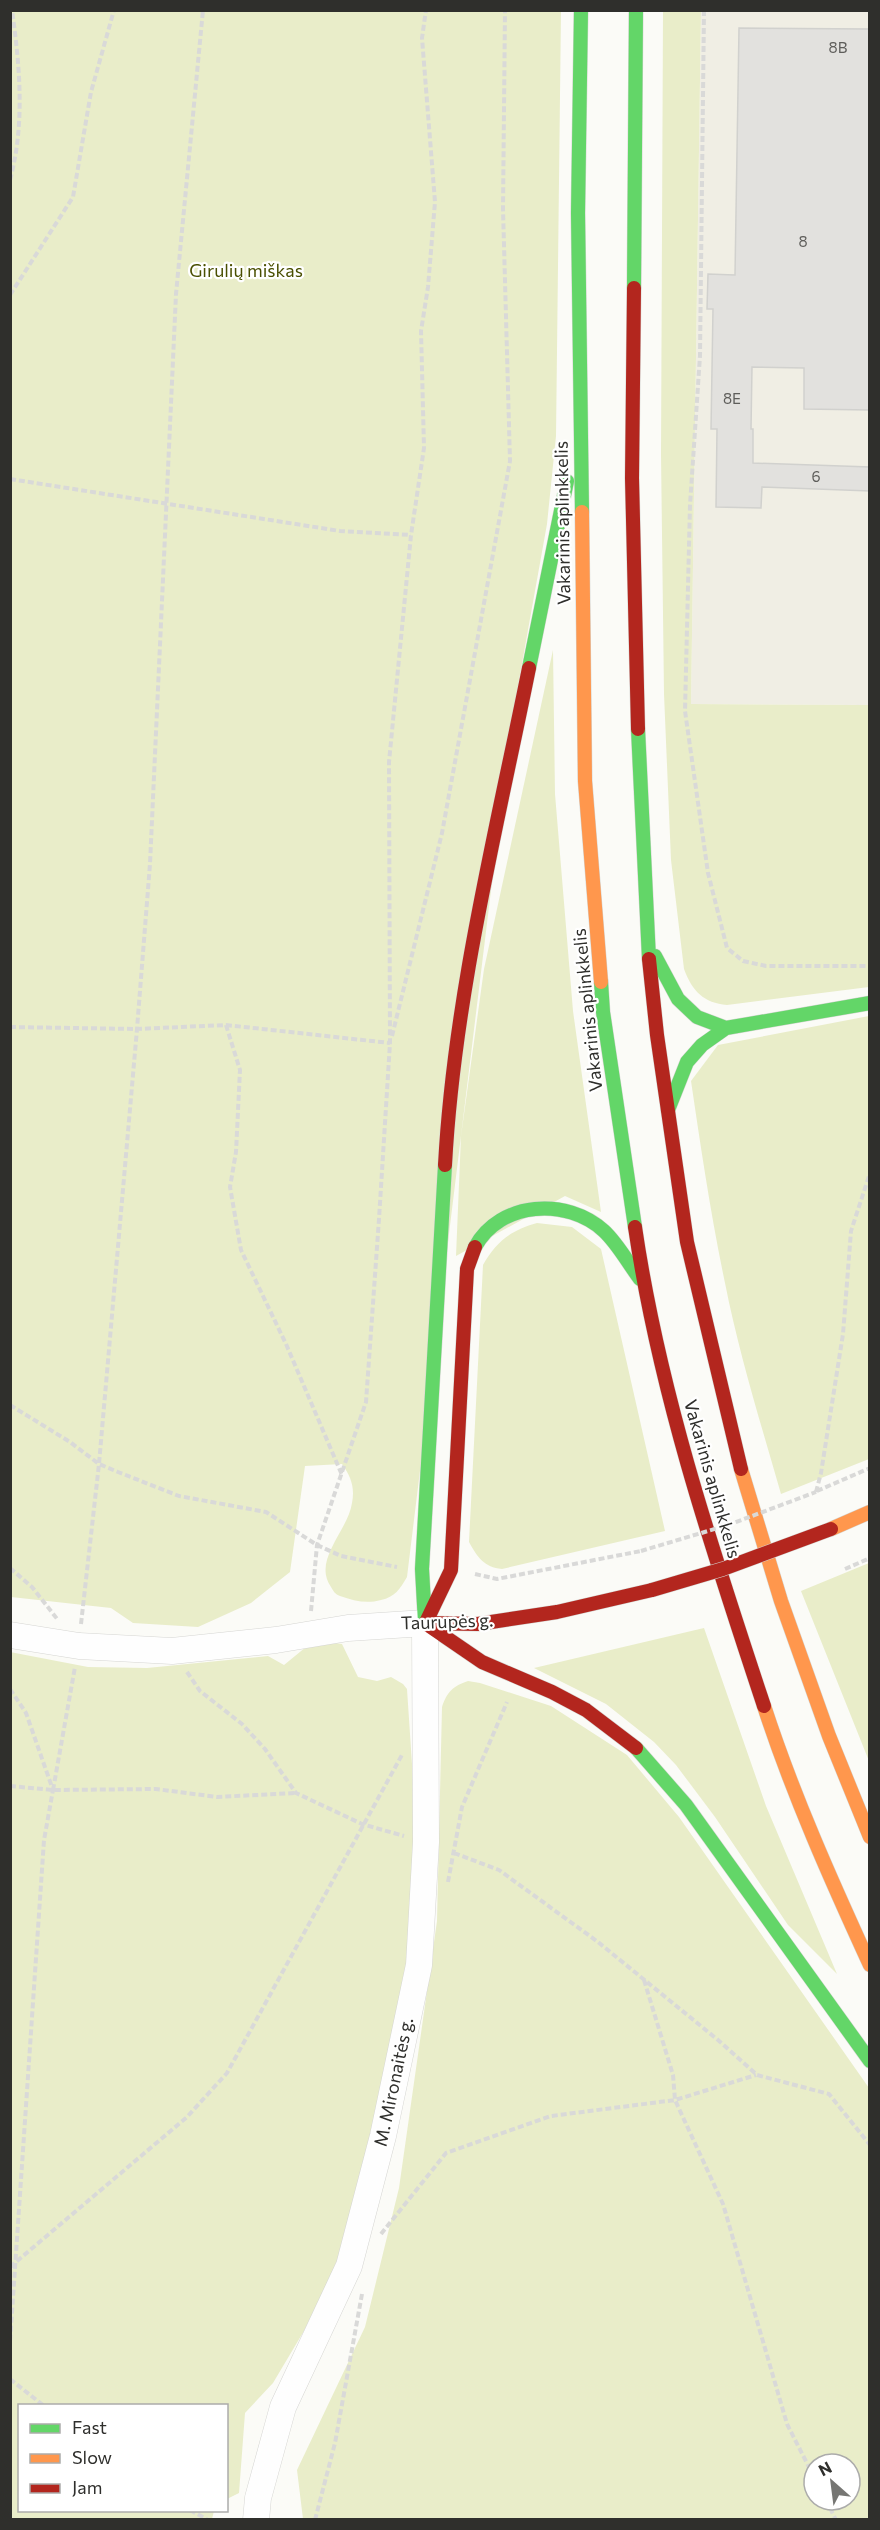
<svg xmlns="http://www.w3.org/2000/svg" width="880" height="2530" viewBox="0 0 880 2530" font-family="Commissioner,sans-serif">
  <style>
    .built { fill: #f0eee4 }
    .green { fill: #e9edc9; fill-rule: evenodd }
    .building { fill: #e2e1de; stroke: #d1d1ce; stroke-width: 1.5 }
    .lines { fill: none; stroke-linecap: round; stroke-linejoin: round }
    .street-casing { stroke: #d6d6d3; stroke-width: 27 }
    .fast-casing { stroke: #d6d6d3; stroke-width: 15 }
    .slow-casing { stroke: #d6d6d3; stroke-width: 15 }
    .jam-casing { stroke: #d6d6d3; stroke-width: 15 }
    .path { stroke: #d9d9d8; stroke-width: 4; stroke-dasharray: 6 3; stroke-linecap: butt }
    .street { stroke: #fefefe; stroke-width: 26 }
    .fast { stroke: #63d668; stroke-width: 14 }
    .slow { stroke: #ff974d; stroke-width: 14 }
    .jam { stroke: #b3261e; stroke-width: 14 }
    .jam-bridge-casing { stroke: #d6d6d3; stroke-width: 15; stroke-linecap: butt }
    .path-bridge { stroke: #d9d9d8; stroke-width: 4; stroke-dasharray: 6 3; stroke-linecap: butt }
    .jam-bridge { stroke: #b3261e; stroke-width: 14 }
    .labels { text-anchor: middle; stroke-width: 4.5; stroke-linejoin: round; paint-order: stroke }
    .number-label { font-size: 15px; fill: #5e5d5a }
    .park-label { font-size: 18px; fill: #494f01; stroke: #fff }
    .street-label { font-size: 18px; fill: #2f2f2c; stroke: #fff }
  </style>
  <rect width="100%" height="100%" fill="#fbfbf7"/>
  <path class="built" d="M 701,11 L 869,11 L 869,705 L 691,704 Z"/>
  <path class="green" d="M 11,11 L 561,11 L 556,436 L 547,524 L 512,719 L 407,1577 C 400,1589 395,1597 381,1600 C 367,1604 354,1601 340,1596 C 335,1594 334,1592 331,1587 C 312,1560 348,1531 352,1503 C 355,1487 351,1477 342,1464 L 305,1466 L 290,1572 L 251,1603 L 198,1627 L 133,1623 L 111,1608 L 11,1597 Z
    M 663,11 L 701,11 L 691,704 L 869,705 L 869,987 L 727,1005 C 704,1003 692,991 684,969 L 671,860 L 664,694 L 661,454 Z
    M 553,650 L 555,794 L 573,1011 L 601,1212 L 565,1196 L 456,1256 L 461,1136 L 484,969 Z
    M 869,1016 L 869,1459 L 781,1494 C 761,1424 739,1354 725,1283 C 711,1216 701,1149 691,1081 L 718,1045 Z
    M 537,1223 L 572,1227 L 601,1249 L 665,1531 L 502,1569 C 484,1567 478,1558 469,1542 L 483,1265 C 496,1242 511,1230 537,1223 Z
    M 869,1563 L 869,1761 L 801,1591 Z
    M 704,1628 L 766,1806 L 837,1974 L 788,1925 L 715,1817 L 676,1765 L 654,1742 L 606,1704 L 534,1668 Z
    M 327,1642 L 342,1644 L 358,1677 L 377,1681 L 391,1677 L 403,1684 L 407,1689 L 418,1854 L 404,1994 L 378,2113 L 334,2275 L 317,2309 L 273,2383 L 245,2413 L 239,2493 L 227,2499 L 226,2406 L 20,2406 L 20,2510 L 214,2511 L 212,2519 L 11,2519 L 10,1652 L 88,1667 L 147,1668 L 268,1656 L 284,1665 L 306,1647 Z
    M 468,1681 L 480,1683 L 551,1706 L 627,1755 L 679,1817 L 869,2088 L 869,2519 L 303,2519 L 297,2470 L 365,2327 L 399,2188 L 437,1921 L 442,1707 C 447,1692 453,1686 468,1681 ZM 814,2464 L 850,2464 L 850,2500 L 814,2500 Z"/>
  <path class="building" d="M 739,28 L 870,29 L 870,410 L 804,409 L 804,368 L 752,367 L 751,429 L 753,429 L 753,463 L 870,467 L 870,491 L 762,487 L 761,508 L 716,507 L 717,429 L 711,429 L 713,309 L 707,309 L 708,274 L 735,275 Z"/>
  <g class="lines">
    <g class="street-casing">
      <path id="street" d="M 10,1635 L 79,1646 L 172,1651 L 276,1640 L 348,1628 L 425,1623 L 426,1842 L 419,1965 L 383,2136 L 349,2266 L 283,2407 L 258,2498 L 256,2520"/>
    </g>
    <g class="fast-casing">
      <path id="fast" d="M 581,10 L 578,213 L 582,512
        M 634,288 L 636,10
        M 529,668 L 567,481
        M 638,729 L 649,959
        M 655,956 L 678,999 L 697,1017 L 726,1028
        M 601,982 L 603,1012 L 635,1227
        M 668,1110 L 687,1062 L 702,1045 L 726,1028 L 870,1003
        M 475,1247 C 500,1201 567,1197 604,1231 C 618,1244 628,1263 640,1279
        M 425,1623 L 422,1569 L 445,1165
        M 636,1748 L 686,1805 L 870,2061"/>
    </g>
    <g class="slow-casing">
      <path id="slow" d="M 582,512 L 585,781 L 601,982
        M 741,1469 L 781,1601 L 829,1736 L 870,1837
        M 831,1529 L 870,1512
        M 764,1706 C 793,1795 831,1880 870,1965"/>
    </g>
    <g class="jam-casing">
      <path id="jam" d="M 634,288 L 632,478 L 638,729
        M 649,959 L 657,1035 L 687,1242 L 741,1469
        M 445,1165 C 454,998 496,832 529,668
        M 635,1227 C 659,1391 712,1549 764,1706
        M 427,1620 L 451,1570 L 467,1269 L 475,1247
        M 425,1623 L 478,1624 L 557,1612 L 652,1590
        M 425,1623 L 482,1662 L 552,1692 L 586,1710 L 636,1748"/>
    </g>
    <path class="path" d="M 704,10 L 700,356 L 690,505 L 685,711 L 708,873 L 727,948 L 743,961 L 766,966 L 870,966
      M 10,180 C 25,125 20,67 12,10
      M 10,295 L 73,197 L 91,92 L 114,10
      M 10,479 L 340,531 L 411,535
      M 226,1025 L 240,1070 L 236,1152 L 230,1187 L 241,1250 L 286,1344 L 342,1475
      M 10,1027 L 137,1029 L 226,1025 L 390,1043
      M 392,1036 L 442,833 L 510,461 L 503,209 L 505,10
      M 10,1405 L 70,1442 L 99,1464 L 118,1472 L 179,1496 L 266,1512 L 317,1545 L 341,1556 L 397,1567
      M 817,1491 L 870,1468
      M 816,1492 L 821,1473 L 843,1334 L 851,1231 L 870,1173
      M 10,1568 L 32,1587 L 58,1620
      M 845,1569 L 870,1558
      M 475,1574 L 497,1579 L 641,1551
      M 311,1611 L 317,1545 L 366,1402 L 379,1219 L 390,1043 L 389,762 L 411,535 L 424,448 L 421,331 L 428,287 L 435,202 L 422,38 L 426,10
      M 81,1624 L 99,1464 L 137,1029 L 150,864 L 176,294 L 203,10
      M 187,1672 L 200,1691 L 242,1724 L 265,1749 L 296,1793 L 362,1824 L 404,1836
      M 10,1689 L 26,1713 L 53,1790 L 44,1840 L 10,2342
      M 10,1786 L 53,1790 L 156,1789 L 217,1797 L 296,1793
      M 53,1790 L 75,1667
      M 454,1853 L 499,1870 L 598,1942 L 718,2040 L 757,2075 L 829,2094 L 870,2145
      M 448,1882 L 462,1807 L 507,1702
      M 644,1980 L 673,2075 L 675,2100 L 723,2204 L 787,2424 L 814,2477
      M 381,2234 L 446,2153 L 551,2116 L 675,2100 L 756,2075
      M 10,2267 L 187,2117 L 227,2073 L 403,1753
      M 10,2379 L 44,2406
      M 826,2500 L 836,2520
      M 190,2510 L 208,2520
      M 315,2520 L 335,2443 L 362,2294"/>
    <use href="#street" class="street"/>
    <use href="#fast" class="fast"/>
    <use href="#slow" class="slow"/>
    <use href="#jam" class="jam"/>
    <g class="jam-bridge-casing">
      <path id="jam-bridge" d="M 652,1590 L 723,1569 L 831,1529"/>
    </g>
    <path class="path-bridge" d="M 641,1551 L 728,1525 L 816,1492"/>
    <use href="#jam-bridge" class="jam-bridge"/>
  </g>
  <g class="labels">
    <g class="number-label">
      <text x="838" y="53">8B</text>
      <text x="803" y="247">8</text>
      <text x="732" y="404">8E</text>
      <text x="816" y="482">6</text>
    </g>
    <g class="park-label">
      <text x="246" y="277">Girulių miškas</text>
    </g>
    <g class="street-label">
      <text transform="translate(563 523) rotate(-91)" y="6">Vakarinis aplinkkelis</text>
      <text transform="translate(588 1010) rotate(-96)" y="6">Vakarinis aplinkkelis</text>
      <text transform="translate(712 1479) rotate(74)" y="6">Vakarinis aplinkkelis</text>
      <text transform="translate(447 1622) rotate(-2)" y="6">Taurupės g.</text>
      <text transform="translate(394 2082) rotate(-78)" y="6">M. Mironaitės g.</text>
    </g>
  </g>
  <rect width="880" height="2530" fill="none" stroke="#2f2f2c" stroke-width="24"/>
  <rect x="18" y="2404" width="210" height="108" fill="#ffffff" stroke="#acacab" stroke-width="1.5"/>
  <rect x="30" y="2424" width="30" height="9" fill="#63d668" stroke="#acacab" stroke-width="1.5"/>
  <text x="72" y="2434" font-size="18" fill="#2f2f2c">Fast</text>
  <rect x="30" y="2454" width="30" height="9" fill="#ff974d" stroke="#acacab" stroke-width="1.5"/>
  <text x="72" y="2464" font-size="18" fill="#2f2f2c">Slow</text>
  <rect x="30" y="2484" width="30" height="9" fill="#b3261e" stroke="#acacab" stroke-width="1.5"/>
  <text x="72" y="2494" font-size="18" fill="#2f2f2c">Jam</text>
  <g transform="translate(832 2482) rotate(332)"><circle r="28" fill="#ffffff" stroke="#acacab" stroke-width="1.5"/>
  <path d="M0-4.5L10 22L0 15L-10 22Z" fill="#767673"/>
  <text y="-9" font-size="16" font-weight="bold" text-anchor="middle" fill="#2f2f2c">N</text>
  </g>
</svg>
